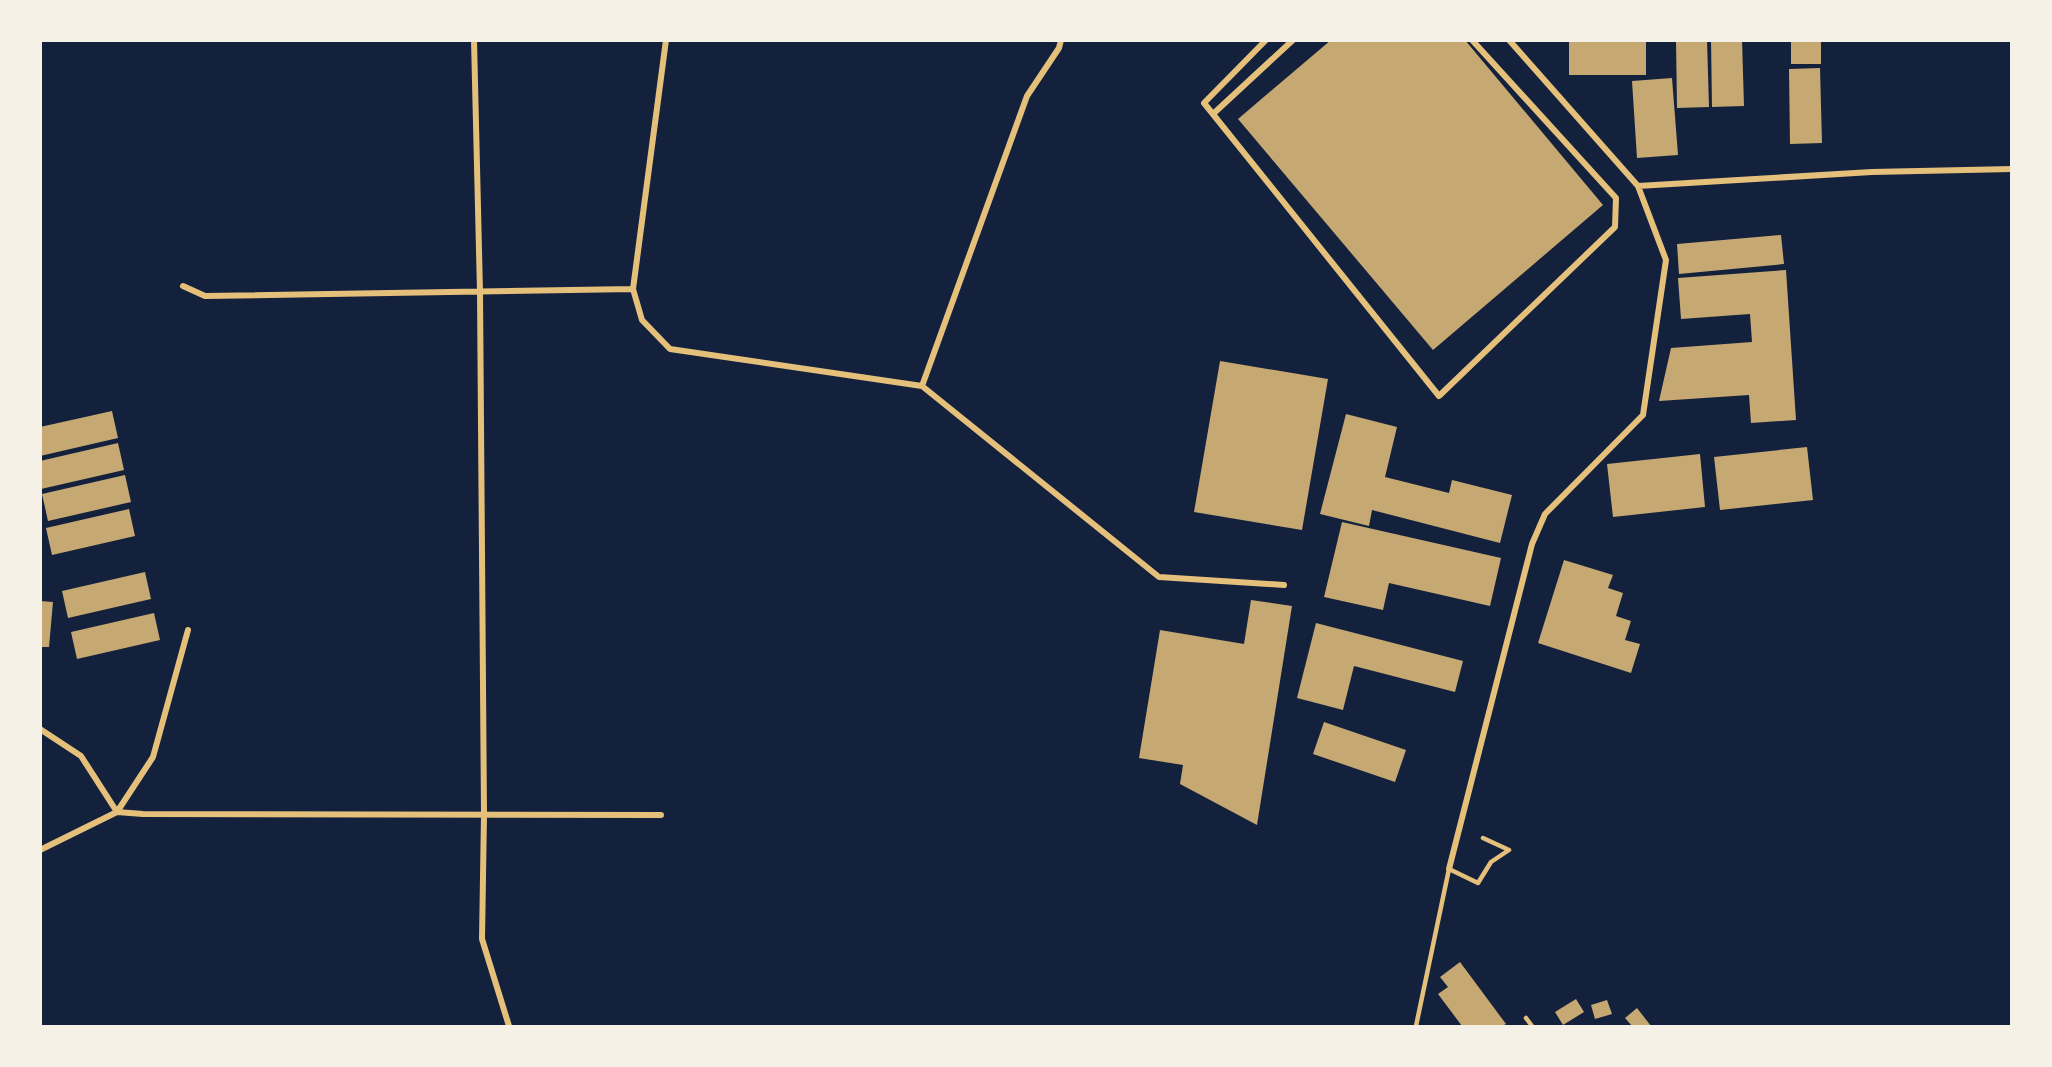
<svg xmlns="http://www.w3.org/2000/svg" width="2052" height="1067" viewBox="0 0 2052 1067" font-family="'Archivo Narrow',sans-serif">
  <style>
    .building { fill: #c6a872 }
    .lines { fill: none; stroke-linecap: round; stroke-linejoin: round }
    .service { stroke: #e5c07b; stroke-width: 4.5 }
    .minor { stroke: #e5c07b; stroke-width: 6 }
  </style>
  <rect width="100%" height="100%" fill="#14213d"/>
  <path class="building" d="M 1331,40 L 1465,40 L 1603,205 L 1433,350 L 1238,119 Z
    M 1569,40 L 1646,40 L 1646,75 L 1569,75 Z
    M 1676,40 L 1707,40 L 1709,107 L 1677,108 Z
    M 1711,40 L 1742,40 L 1744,106 L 1712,107 Z
    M 1791,40 L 1821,40 L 1821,64 L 1791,64 Z
    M 1820,68 L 1822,143 L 1790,144 L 1789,69 Z
    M 1672,78 L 1678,155 L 1637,158 L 1632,81 Z
    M 1781,235 L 1784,264 L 1679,274 L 1677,244 Z
    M 1786,270 L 1796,420 L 1751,423 L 1749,395 L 1659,401 L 1671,348 L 1752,342 L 1750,314 L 1681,319 L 1678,278 Z
    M 1220,361 L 1328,379 L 1302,530 L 1194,512 Z
    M 112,411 L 118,438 L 40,456 L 40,427 Z
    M 1346,414 L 1397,427 L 1385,477 L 1449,493 L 1452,480 L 1512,495 L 1500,543 L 1372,510 L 1369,526 L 1320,514 Z
    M 118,443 L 124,470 L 41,489 L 40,461 Z
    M 1807,447 L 1813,500 L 1720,510 L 1714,457 Z
    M 1700,454 L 1705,507 L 1613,517 L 1607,464 Z
    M 125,475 L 131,502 L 48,521 L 42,494 Z
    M 129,509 L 135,536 L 52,555 L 46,528 Z
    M 1342,522 L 1501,558 L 1490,606 L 1389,583 L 1383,610 L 1324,597 Z
    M 1564,560 L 1613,575 L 1608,588 L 1623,593 L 1616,616 L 1631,621 L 1625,640 L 1640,644 L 1631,673 L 1538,643 Z
    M 145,572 L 151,599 L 68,618 L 62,591 Z
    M 1251,600 L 1292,606 L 1257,825 L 1180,784 L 1183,765 L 1139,758 L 1160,630 L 1244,644 Z
    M 40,601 L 53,602 L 49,647 L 40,647 Z
    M 154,613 L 160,640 L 77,659 L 71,632 Z
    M 1316,623 L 1463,661 L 1455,692 L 1354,666 L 1343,710 L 1297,698 Z
    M 1324,722 L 1406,750 L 1395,782 L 1313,754 Z
    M 1460,962 L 1506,1024 L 1502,1026 L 1462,1026 L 1438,994 L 1448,987 L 1440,977 Z
    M 1576,999 L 1584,1012 L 1563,1025 L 1555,1012 Z
    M 1607,1000 L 1612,1014 L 1595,1019 L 1591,1005 Z
    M 1637,1008 L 1651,1026 L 1632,1026 L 1625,1018 Z"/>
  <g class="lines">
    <path class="service" d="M 1526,1018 L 1532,1026
      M 1416,1026 L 1449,869 L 1478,883 L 1491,862 L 1509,850 L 1483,838"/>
    <path class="minor" d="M 474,40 L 480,292 L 484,815 L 482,939 L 509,1026
      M 666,40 L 633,289 L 642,320 L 670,349 L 922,386 L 1027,96 L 1059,48 L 1061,40
      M 1266,40 L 1204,103 L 1439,396 L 1615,227 L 1616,198 L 1472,40
      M 1509,40 L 1638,186 L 1872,172 L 2012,169
      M 1213,114 L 1293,40
      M 183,286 L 205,296 L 633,289
      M 922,386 L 1159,577 L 1284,585
      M 188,630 L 153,757 L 117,812 L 143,814 L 661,815
      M 40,729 L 81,756 L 117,812 L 40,850
      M 1449,869 L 1532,544 L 1545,514 L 1643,415 L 1666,260 L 1638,186"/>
  </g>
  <rect width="2052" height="1067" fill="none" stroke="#f6f1e7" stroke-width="84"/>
</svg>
